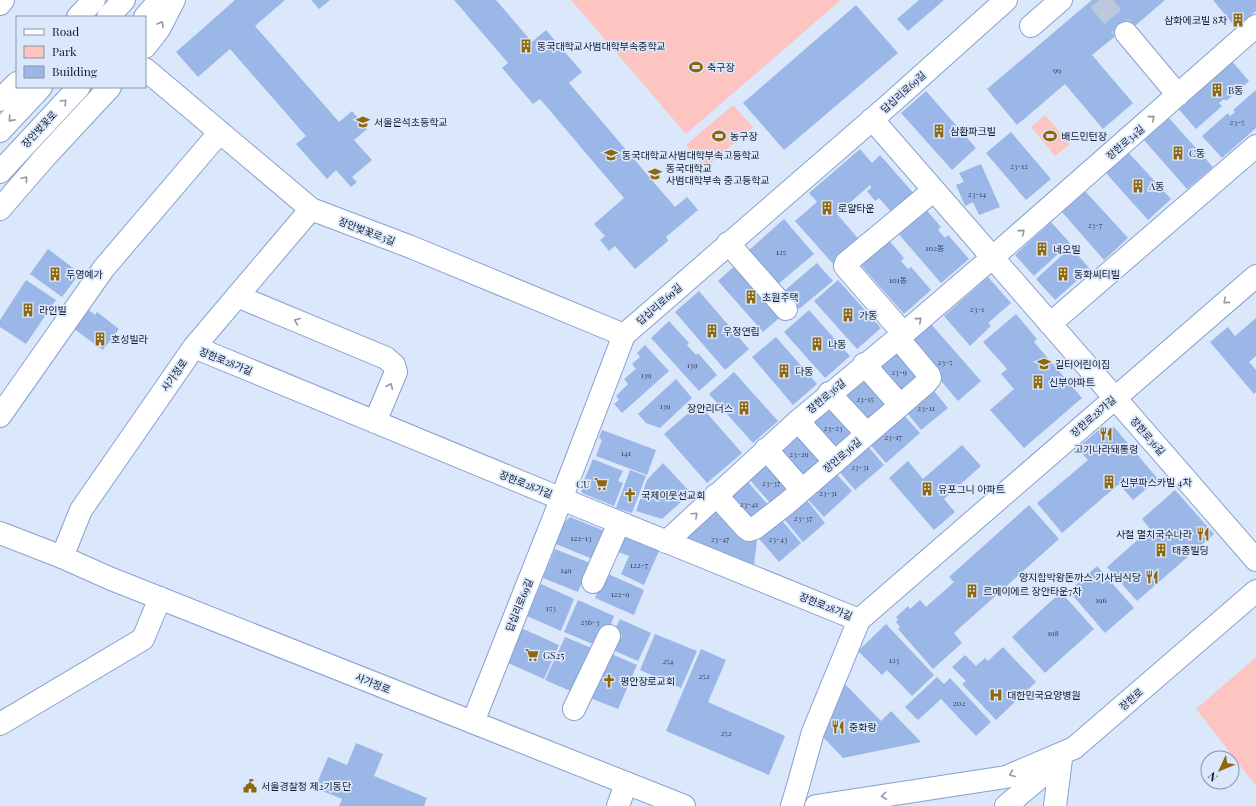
<svg xmlns="http://www.w3.org/2000/svg" width="1256" height="806" viewBox="0 0 1256 806" font-family="'Playfair Display','Noto Sans KR',serif">
  <style>
    .green { fill: #fcc5c2 }
    .building { fill: #9bb7e7 }
    .lines { fill: none; stroke-linecap: round; stroke-linejoin: round }
    .minor-tunnel { stroke: #bdc8dc; stroke-width: 22; stroke-dasharray: 22 11; stroke-linecap: butt }
    .minor-casing { stroke: #86a1d0; stroke-width: 24 }
    .major-casing { stroke: #86a1d0; stroke-width: 24 }
    .highway-casing { stroke: #86a1d0; stroke-width: 24 }
    .minor { stroke: #fff; stroke-width: 22 }
    .major { stroke: #fff; stroke-width: 22 }
    .highway { stroke: #fff; stroke-width: 22 }
    .oneway { stroke: #9498a0 }
    .labels { text-anchor: middle; stroke-width: 3.5; stroke-linejoin: round; paint-order: stroke }
    .number-label { font-size: 8px; fill: #34425c }
    .poi-label { font-size: 10px; fill: #111b2d; stroke: #dbe7fb; text-anchor: start }
    .street-label { font-size: 10px; fill: #111b2d; stroke: #dbe7fb }
  </style>
  <rect width="100%" height="100%" fill="#dbe7fb"/>
  <path class="green" d="M 571,0 L 841,0 L 686,134 Z
    M 733,105 L 753,127 L 705,168 L 686,145 Z
    M 1045,115 L 1070,144 L 1055,156 L 1031,127 Z
    M 1256,657 L 1256,786 L 1196,709 Z"/>
  <path class="building" d="M 235,0 L 285,0 L 255,26 L 339,122 L 352,111 L 367,129 L 354,140 L 372,160 L 352,177 L 357,182 L 351,187 L 336,170 L 327,179 L 296,144 L 306,136 L 230,49 L 198,77 L 176,52 Z
    M 311,0 L 330,0 L 319,9 Z
    M 454,0 L 496,0 L 532,42 L 546,30 L 582,72 L 569,83 L 675,207 L 687,197 L 698,210 L 666,237 L 668,241 L 635,269 L 615,246 L 609,251 L 600,240 L 605,236 L 594,224 L 624,198 L 540,99 L 533,104 L 502,68 L 508,63 Z
    M 919,0 L 944,0 L 908,31 L 897,19 Z
    M 1092,0 L 1165,0 L 1121,38 L 1118,34 L 1092,55 L 1133,103 L 1103,129 L 1065,84 L 1017,125 L 987,89 Z
    M 1213,0 L 1256,0 L 1256,11 L 1236,28 Z
    M 856,5 L 898,53 L 784,150 L 743,103 Z
    M 1230,59 L 1249,81 L 1226,101 L 1224,99 L 1219,103 L 1222,106 L 1196,129 L 1176,106 Z
    M 1256,90 L 1256,128 L 1222,158 L 1202,136 L 1228,113 L 1230,116 L 1235,112 L 1233,110 Z
    M 926,91 L 976,148 L 952,170 L 901,113 Z
    M 1168,117 L 1213,167 L 1187,189 L 1143,139 Z
    M 1011,132 L 1051,179 L 1026,200 L 986,153 Z
    M 860,149 L 872,163 L 880,155 L 915,195 L 893,214 L 879,198 L 875,201 L 867,191 L 871,188 L 870,185 L 837,214 L 862,243 L 835,266 L 795,221 L 817,202 L 809,193 Z
    M 1128,152 L 1171,199 L 1148,220 L 1105,172 Z
    M 981,164 L 1000,207 L 979,215 L 973,202 L 965,206 L 956,185 L 964,182 L 959,173 Z
    M 1085,191 L 1128,238 L 1104,260 L 1062,212 Z
    M 924,207 L 941,227 L 938,230 L 945,238 L 948,235 L 969,259 L 941,283 L 896,231 Z
    M 784,219 L 814,254 L 777,285 L 748,251 Z
    M 1051,222 L 1070,243 L 1034,276 L 1015,255 Z
    M 887,238 L 904,258 L 901,261 L 908,269 L 911,267 L 931,290 L 904,314 L 859,263 Z
    M 1071,247 L 1090,269 L 1055,300 L 1036,279 Z
    M 48,249 L 80,273 L 62,297 L 30,274 Z
    M 739,262 L 784,314 L 763,332 L 718,281 Z
    M 817,263 L 833,281 L 799,309 L 784,291 Z
    M 988,277 L 1011,303 L 988,323 L 991,326 L 970,346 L 944,316 Z
    M 26,280 L 56,300 L 26,344 L 0,327 L 0,320 Z
    M 838,280 L 881,328 L 857,349 L 814,301 Z
    M 699,291 L 749,349 L 725,370 L 675,312 Z
    M 85,307 L 95,315 L 97,312 L 119,329 L 103,350 L 70,326 Z
    M 809,310 L 850,356 L 825,378 L 784,332 Z
    M 1016,314 L 1037,339 L 1034,342 L 1082,398 L 1024,448 L 990,410 L 1014,389 L 1001,374 L 1007,369 L 983,342 Z
    M 1256,318 L 1256,356 L 1249,362 L 1256,370 L 1256,392 L 1254,394 L 1210,342 L 1228,327 L 1235,336 Z
    M 669,321 L 689,343 L 687,345 L 696,355 L 698,353 L 717,375 L 699,391 L 651,338 Z
    M 931,324 L 981,381 L 958,401 L 909,343 Z
    M 776,337 L 817,384 L 793,405 L 752,357 Z
    M 645,345 L 669,371 L 622,413 L 614,404 L 619,400 L 616,396 L 628,384 L 624,379 L 636,369 L 632,364 L 640,357 L 637,353 Z
    M 898,346 L 924,377 L 900,397 L 874,366 Z
    M 734,372 L 778,421 L 753,443 L 709,394 Z
    M 865,374 L 890,402 L 865,425 L 840,397 Z
    M 676,379 L 692,398 L 660,428 L 646,423 L 638,414 Z
    M 930,386 L 948,408 L 921,430 L 903,408 Z
    M 699,404 L 742,453 L 707,483 L 664,434 Z
    M 831,404 L 857,434 L 834,453 L 808,423 Z
    M 901,412 L 920,433 L 886,463 L 867,441 Z
    M 1114,427 L 1158,479 L 1133,500 L 1119,484 L 1062,533 L 1037,503 L 1088,460 L 1077,448 L 1100,429 Z
    M 799,429 L 824,458 L 800,479 L 775,450 Z
    M 602,430 L 656,450 L 647,475 L 596,456 L 602,440 L 599,438 Z
    M 866,444 L 884,465 L 855,490 L 837,469 Z
    M 962,445 L 981,466 L 944,499 L 955,512 L 934,530 L 889,478 L 908,461 L 923,479 Z
    M 593,459 L 623,471 L 618,481 L 623,483 L 614,506 L 582,493 L 581,487 Z
    M 770,462 L 792,487 L 772,505 L 750,480 Z
    M 663,463 L 691,493 L 662,519 L 636,511 L 647,480 Z
    M 630,470 L 646,476 L 632,513 L 616,508 Z
    M 833,470 L 852,491 L 824,517 L 804,495 Z
    M 748,482 L 770,507 L 748,524 L 727,500 Z
    M 1175,490 L 1214,534 L 1137,601 L 1107,567 L 1150,529 L 1142,519 Z
    M 803,495 L 825,523 L 803,542 L 780,514 Z
    M 1029,505 L 1059,539 L 954,633 L 962,643 L 933,669 L 898,629 L 900,627 L 896,622 L 898,620 L 896,617 L 908,606 L 910,609 L 920,600 L 926,607 L 954,582 L 949,577 Z
    M 716,510 L 721,512 L 719,517 L 736,524 L 735,532 L 757,541 L 754,565 L 689,541 L 686,537 Z
    M 778,516 L 801,543 L 779,562 L 756,535 Z
    M 570,517 L 607,532 L 595,560 L 556,544 L 564,523 Z
    M 625,536 L 659,551 L 644,585 L 621,574 L 629,556 L 618,552 Z
    M 555,549 L 590,563 L 578,592 L 543,578 Z
    M 1097,566 L 1134,608 L 1105,633 L 1069,591 Z
    M 606,573 L 644,590 L 634,615 L 595,598 Z
    M 541,584 L 574,599 L 561,631 L 527,616 Z
    M 1061,592 L 1094,629 L 1045,673 L 1012,637 Z
    M 578,600 L 614,616 L 609,630 L 602,627 L 595,645 L 564,632 Z
    M 620,619 L 651,633 L 638,661 L 615,651 L 622,636 L 613,633 Z
    M 886,624 L 934,675 L 912,696 L 887,670 L 882,675 L 858,651 Z
    M 521,628 L 559,645 L 544,679 L 506,662 Z
    M 655,634 L 697,651 L 681,688 L 640,670 Z
    M 565,637 L 594,649 L 575,693 L 545,680 Z
    M 1003,647 L 1036,682 L 996,720 L 962,684 L 966,681 L 952,667 L 965,655 L 976,666 L 985,658 L 988,661 Z
    M 701,649 L 726,660 L 708,702 L 785,736 L 769,775 L 666,731 Z
    M 607,652 L 637,665 L 618,709 L 587,697 Z
    M 937,677 L 944,684 L 950,678 L 991,722 L 976,736 L 941,699 L 918,720 L 905,707 Z
    M 845,684 L 881,721 L 891,711 L 921,742 L 843,758 L 823,737 Z
    M 356,743 L 383,754 L 374,776 L 427,798 L 424,806 L 339,806 L 342,799 L 315,788 L 328,757 L 347,765 Z"/>
  <g class="lines">
    <path class="minor-tunnel" d="M 1099,0 L 1126,33"/>
    <g class="minor-casing">
      <path id="minor" d="M 108,17 L 124,0
        M 145,17 L 160,0
        M 1031,26 L 1061,0
        M 1126,33 L 1178,95
        M 145,69 L 311,209 L 411,247 L 624,335
        M 872,119 L 1256,560
        M 0,131 L 41,87
        M 0,172 L 79,87
        M 728,243 L 786,309
        M 237,296 L 386,358 L 394,365 L 396,372 L 375,422
        M 1050,324 L 1256,146
        M 903,333 L 845,266 L 846,263 L 934,190
        M 194,347 L 574,504 L 859,620
        M 864,364 L 900,405
        M 829,393 L 867,434
        M 0,416 L 104,268 L 220,132
        M 798,421 L 835,462
        M 766,449 L 802,490
        M 716,495 L 746,528 L 749,530 L 755,528 L 786,504 L 926,383 L 930,378 L 929,375 L 898,338
        M 666,542 L 798,421 L 909,329 L 993,257 L 1256,26
        M 62,557 L 81,510 L 194,347 L 311,209
        M 593,582 L 619,523
        M 574,709 L 609,636
        M 473,722 L 557,510 L 624,335 L 890,104 L 1006,0
        M 0,724 L 143,639 L 160,598
        M 1074,748 L 1256,591
        M 618,806 L 626,783
        M 792,806 L 798,786 L 813,732 L 859,620 L 1256,276"/>
    </g>
    <g class="major-casing">
      <path id="major" d="M 78,17 L 94,0
        M 145,47 L 159,29 L 174,0
        M 0,100 L 17,83
        M 0,209 L 45,157 L 110,87
        M 0,533 L 62,557 L 109,578 L 684,806
        M 816,806 L 1006,777 L 1074,748
        M 1006,806 L 1058,762
        M 1055,806 L 1061,759"/>
    </g>
    <g class="highway-casing">
      <path id="highway" d="M 0,4 L 3,0"/>
    </g>
    <use href="#minor" class="minor"/>
    <use href="#major" class="major"/>
    <use href="#highway" class="highway"/>
  </g>
  <defs><path id="oneway-chevron" d="M-2-3.5L2.5 0L-2 3.5" fill="none" stroke-width="1.6" stroke-linecap="round" stroke-linejoin="round"/></defs>
  <g class="oneway">
    <use href="#oneway-chevron" transform="translate(161 24) rotate(-61)"/>
    <use href="#oneway-chevron" transform="translate(64 102) rotate(-47)"/>
    <use href="#oneway-chevron" transform="translate(1152 118) rotate(-41)"/>
    <use href="#oneway-chevron" transform="translate(11 119) rotate(132)"/>
    <use href="#oneway-chevron" transform="translate(25 179) rotate(-49)"/>
    <use href="#oneway-chevron" transform="translate(1022 232) rotate(-41)"/>
    <use href="#oneway-chevron" transform="translate(1226 301) rotate(139)"/>
    <use href="#oneway-chevron" transform="translate(919 320) rotate(-41)"/>
    <use href="#oneway-chevron" transform="translate(297 321) rotate(-157)"/>
    <use href="#oneway-chevron" transform="translate(390 386) rotate(-67)"/>
    <use href="#oneway-chevron" transform="translate(695 515) rotate(-43)"/>
    <use href="#oneway-chevron" transform="translate(1012 774) rotate(158)"/>
    <use href="#oneway-chevron" transform="translate(884 796) rotate(172)"/>
  </g>
  <defs>
    <g id="building-bare" transform="scale(1.08)"><path d="M-4-6H4V6H1V3H-1V6H-4ZM-2.5-4.3h1.7v1.8h-1.7ZM.8-4.3h1.7v1.8H.8ZM-2.5-1h1.7V.8h-1.7ZM.8-1h1.7V.8H.8Z" fill="#8f680d" stroke="#dbe7fb" stroke-width="2.5" paint-order="stroke"/></g>
    <g id="stadium-bare" transform="scale(1.08)"><path d="M0-5a6.5 5 0 1 0 0 10a6.5 5 0 1 0 0-10ZM-3.5-1.8h7v3.6h-7Z" fill="#8f680d" stroke="#dbe7fb" stroke-width="2.5" paint-order="stroke"/></g>
    <g id="school-bare" transform="scale(1.08)"><path d="M0-5L7-2L0 1L-7-2ZM-4 1L0 2.5L4 1V4Q0 6-4 4Z" fill="#8f680d" stroke="#dbe7fb" stroke-width="2.5" paint-order="stroke"/></g>
    <g id="restaurant-bare" transform="scale(1.08)"><path d="M-5-6h1v4h1v-4h1v4h1v-4h1v5L-1.5 .5V6h-2V.5L-5-1ZM5-6V6H3V1.5H1.5Q1.5-4 5-6Z" fill="#8f680d" stroke="#dbe7fb" stroke-width="2.5" paint-order="stroke"/></g>
    <g id="supermarket-bare" transform="scale(1.08)"><path d="M-6-5.5h2.5l.6 2H6L4.5 2H-2.5L-4.4-4H-6ZM-1.5 3.2a1.3 1.3 0 1 0 .1 0ZM3 3.2a1.3 1.3 0 1 0 .1 0Z" fill="#8f680d" stroke="#dbe7fb" stroke-width="2.5" paint-order="stroke"/></g>
    <g id="church-bare" transform="scale(1.08)"><path d="M-1.2-6h2.4v3.5h3.3v2.4h-3.3V6h-2.4V-.1h-3.3v-2.4h3.3Z" fill="#8f680d" stroke="#dbe7fb" stroke-width="2.5" paint-order="stroke"/></g>
    <g id="hospital-bare" transform="scale(1.08)"><path d="M-5-5h3v3.5h4V-5h3V5h-3V1.5h-4V5h-3Z" fill="#8f680d" stroke="#dbe7fb" stroke-width="2.5" paint-order="stroke"/></g>
    <g id="civic-bare" transform="scale(1.08)"><path d="M-.6-6.5H3V-4.5H.6V-3L4-1V1h2V6H-6V1h2V-1L-.6-3ZM-1.2 2.5V6h2.4V2.5Z" fill="#8f680d" stroke="#dbe7fb" stroke-width="2.5" paint-order="stroke"/></g>
  </defs>
  <g fill-rule="evenodd">
    <use href="#building-bare" x="1238" y="20"/>
    <use href="#building-bare" x="526" y="46"/>
    <use href="#stadium-bare" x="696" y="67"/>
    <use href="#building-bare" x="1217" y="90"/>
    <use href="#school-bare" x="363" y="122"/>
    <use href="#building-bare" x="939" y="131"/>
    <use href="#stadium-bare" x="719" y="136"/>
    <use href="#stadium-bare" x="1050" y="136"/>
    <use href="#building-bare" x="1178" y="153"/>
    <use href="#school-bare" x="611" y="155"/>
    <use href="#school-bare" x="655" y="174"/>
    <use href="#building-bare" x="1138" y="186"/>
    <use href="#building-bare" x="827" y="208"/>
    <use href="#building-bare" x="1042" y="249"/>
    <use href="#building-bare" x="55" y="274"/>
    <use href="#building-bare" x="1063" y="274"/>
    <use href="#building-bare" x="751" y="297"/>
    <use href="#building-bare" x="28" y="310"/>
    <use href="#building-bare" x="848" y="315"/>
    <use href="#building-bare" x="712" y="331"/>
    <use href="#building-bare" x="100" y="339"/>
    <use href="#building-bare" x="817" y="344"/>
    <use href="#school-bare" x="1044" y="364"/>
    <use href="#building-bare" x="784" y="371"/>
    <use href="#building-bare" x="1038" y="382"/>
    <use href="#building-bare" x="744" y="408"/>
    <use href="#restaurant-bare" x="1106" y="434"/>
    <use href="#building-bare" x="1109" y="482"/>
    <use href="#supermarket-bare" x="601" y="484"/>
    <use href="#building-bare" x="927" y="489"/>
    <use href="#church-bare" x="630" y="495"/>
    <use href="#restaurant-bare" x="1203" y="534"/>
    <use href="#building-bare" x="1161" y="550"/>
    <use href="#restaurant-bare" x="1152" y="577"/>
    <use href="#building-bare" x="972" y="591"/>
    <use href="#supermarket-bare" x="532" y="655"/>
    <use href="#church-bare" x="609" y="681"/>
    <use href="#hospital-bare" x="996" y="695"/>
    <use href="#restaurant-bare" x="838" y="727"/>
    <use href="#civic-bare" x="250" y="786"/>
  </g>
  <g class="labels">
    <g class="number-label">
      <text x="1057" y="73">99</text>
      <text x="1237" y="125">23-5</text>
      <text x="1019" y="169">23-12</text>
      <text x="977" y="197">23-14</text>
      <text x="1095" y="228">23-7</text>
      <text x="935" y="251">102동</text>
      <text x="781" y="255">125</text>
      <text x="898" y="283">101동</text>
      <text x="977" y="312">23-1</text>
      <text x="945" y="365">23-5</text>
      <text x="692" y="368">139</text>
      <text x="899" y="375">23-9</text>
      <text x="646" y="378">139</text>
      <text x="865" y="402">23-15</text>
      <text x="665" y="409">139</text>
      <text x="926" y="411">23-11</text>
      <text x="833" y="431">23-23</text>
      <text x="893" y="440">23-17</text>
      <text x="626" y="456">141</text>
      <text x="799" y="457">23-29</text>
      <text x="860" y="470">23-31</text>
      <text x="771" y="486">23-37</text>
      <text x="828" y="496">23-31</text>
      <text x="749" y="507">23-41</text>
      <text x="803" y="521">23-37</text>
      <text x="581" y="541">122-13</text>
      <text x="720" y="542">23-47</text>
      <text x="778" y="542">23-43</text>
      <text x="639" y="568">122-7</text>
      <text x="566" y="573">149</text>
      <text x="620" y="597">122-9</text>
      <text x="1101" y="603">196</text>
      <text x="551" y="611">153</text>
      <text x="590" y="625">256-3</text>
      <text x="1053" y="636">198</text>
      <text x="894" y="663">123</text>
      <text x="668" y="664">254</text>
      <text x="704" y="679">252</text>
      <text x="959" y="706">202</text>
      <text x="726" y="736">252</text>
    </g>
    <g class="poi-label">
      <text x="1227" y="24" text-anchor="end">삼화에코빌 8차</text>
      <text x="537" y="50">동국대학교사범대학부속중학교</text>
      <text x="707" y="71">축구장</text>
      <text x="1228" y="94">B동</text>
      <text x="374" y="126">서울은석초등학교</text>
      <text x="950" y="135">삼환파크빌</text>
      <text x="730" y="140">농구장</text>
      <text x="1061" y="140">배드민턴장</text>
      <text x="1189" y="157">C동</text>
      <text x="622" y="159">동국대학교사범대학부속고등학교</text>
      <text x="666" y="172">동국대학교<tspan x="666" dy="12">사범대학부속 중고등학교</tspan></text>
      <text x="1149" y="190">A동</text>
      <text x="838" y="212">로얄타운</text>
      <text x="1053" y="253">네오빌</text>
      <text x="66" y="278">두영예가</text>
      <text x="1074" y="278">동화씨티빌</text>
      <text x="762" y="301">초원주택</text>
      <text x="39" y="314">라인빌</text>
      <text x="859" y="319">가동</text>
      <text x="723" y="335">우정연립</text>
      <text x="111" y="343">호성빌라</text>
      <text x="828" y="348">나동</text>
      <text x="1055" y="368">길터어린이집</text>
      <text x="795" y="375">다동</text>
      <text x="1049" y="386">신부아파트</text>
      <text x="733" y="412" text-anchor="end">장안리더스</text>
      <text x="1106" y="453" text-anchor="middle">고기나라돼통령</text>
      <text x="1120" y="486">신부파스카빌 4차</text>
      <text x="590" y="488" text-anchor="end">CU</text>
      <text x="938" y="493">유포그니 아파트</text>
      <text x="641" y="499">국제이웃선교회</text>
      <text x="1192" y="538" text-anchor="end">사철 멸치국수나라</text>
      <text x="1172" y="554">태종빌딩</text>
      <text x="1141" y="581" text-anchor="end">양지함박왕돈까스 기사님식당</text>
      <text x="983" y="595">르메이에르 장안타운7차</text>
      <text x="543" y="659">GS25</text>
      <text x="620" y="685">평안장로교회</text>
      <text x="1007" y="699">대한민국요양병원</text>
      <text x="849" y="731">중화랑</text>
      <text x="261" y="790">서울경찰청 제2기동단</text>
    </g>
    <g class="street-label">
      <text transform="translate(903 92) rotate(-42)" y="4">답십리로69길</text>
      <text transform="translate(39 129) rotate(-47)" y="4">장안벚꽃로</text>
      <text transform="translate(1125 142) rotate(-41)" y="4">장한로34길</text>
      <text transform="translate(367 231) rotate(21)" y="4">장안벚꽃로3길</text>
      <text transform="translate(659 304) rotate(-41)" y="4">답십리로69길</text>
      <text transform="translate(226 361) rotate(22)" y="4">장한로28가길</text>
      <text transform="translate(174 375) rotate(-55)" y="4">사가정로</text>
      <text transform="translate(826 396) rotate(-40)" y="4">장한로36길</text>
      <text transform="translate(1093 416) rotate(-41)" y="4">장한로28가길</text>
      <text transform="translate(1148 436) rotate(49)" y="4">장한로36길</text>
      <text transform="translate(842 455) rotate(-41)" y="4">장안로36길</text>
      <text transform="translate(526 484) rotate(22)" y="4">장한로28가길</text>
      <text transform="translate(519 605) rotate(-68)" y="4">답십리로69길</text>
      <text transform="translate(826 606) rotate(22)" y="4">장한로28가길</text>
      <text transform="translate(373 683) rotate(22)" y="4">사가정로</text>
      <text transform="translate(1131 699) rotate(-41)" y="4">장한로</text>
    </g>
  </g>
  <rect x="16" y="16" width="130" height="72" fill="#dbe7fb" stroke="#8a95a9"/>
  <rect x="24" y="29" width="20" height="6" fill="#ffffff" stroke="#8a95a9"/>
  <text x="52" y="36" font-size="12" fill="#111b2d">Road</text>
  <rect x="24" y="46" width="20" height="12" fill="#fcc5c2" stroke="#8a95a9"/>
  <text x="52" y="56" font-size="12" fill="#111b2d">Park</text>
  <rect x="24" y="66" width="20" height="12" fill="#9bb7e7" stroke="#8a95a9"/>
  <text x="52" y="76" font-size="12" fill="#111b2d">Building</text>
  <g transform="translate(1220 770) rotate(226)"><circle r="19" fill="#dbe7fb" stroke="#8a95a9"/>
  <path d="M0-3L7 15L0 10L-7 15Z" fill="#8f680d"/>
  <text y="-6" font-size="11" font-weight="bold" text-anchor="middle" fill="#111b2d">N</text>
  </g>
</svg>
